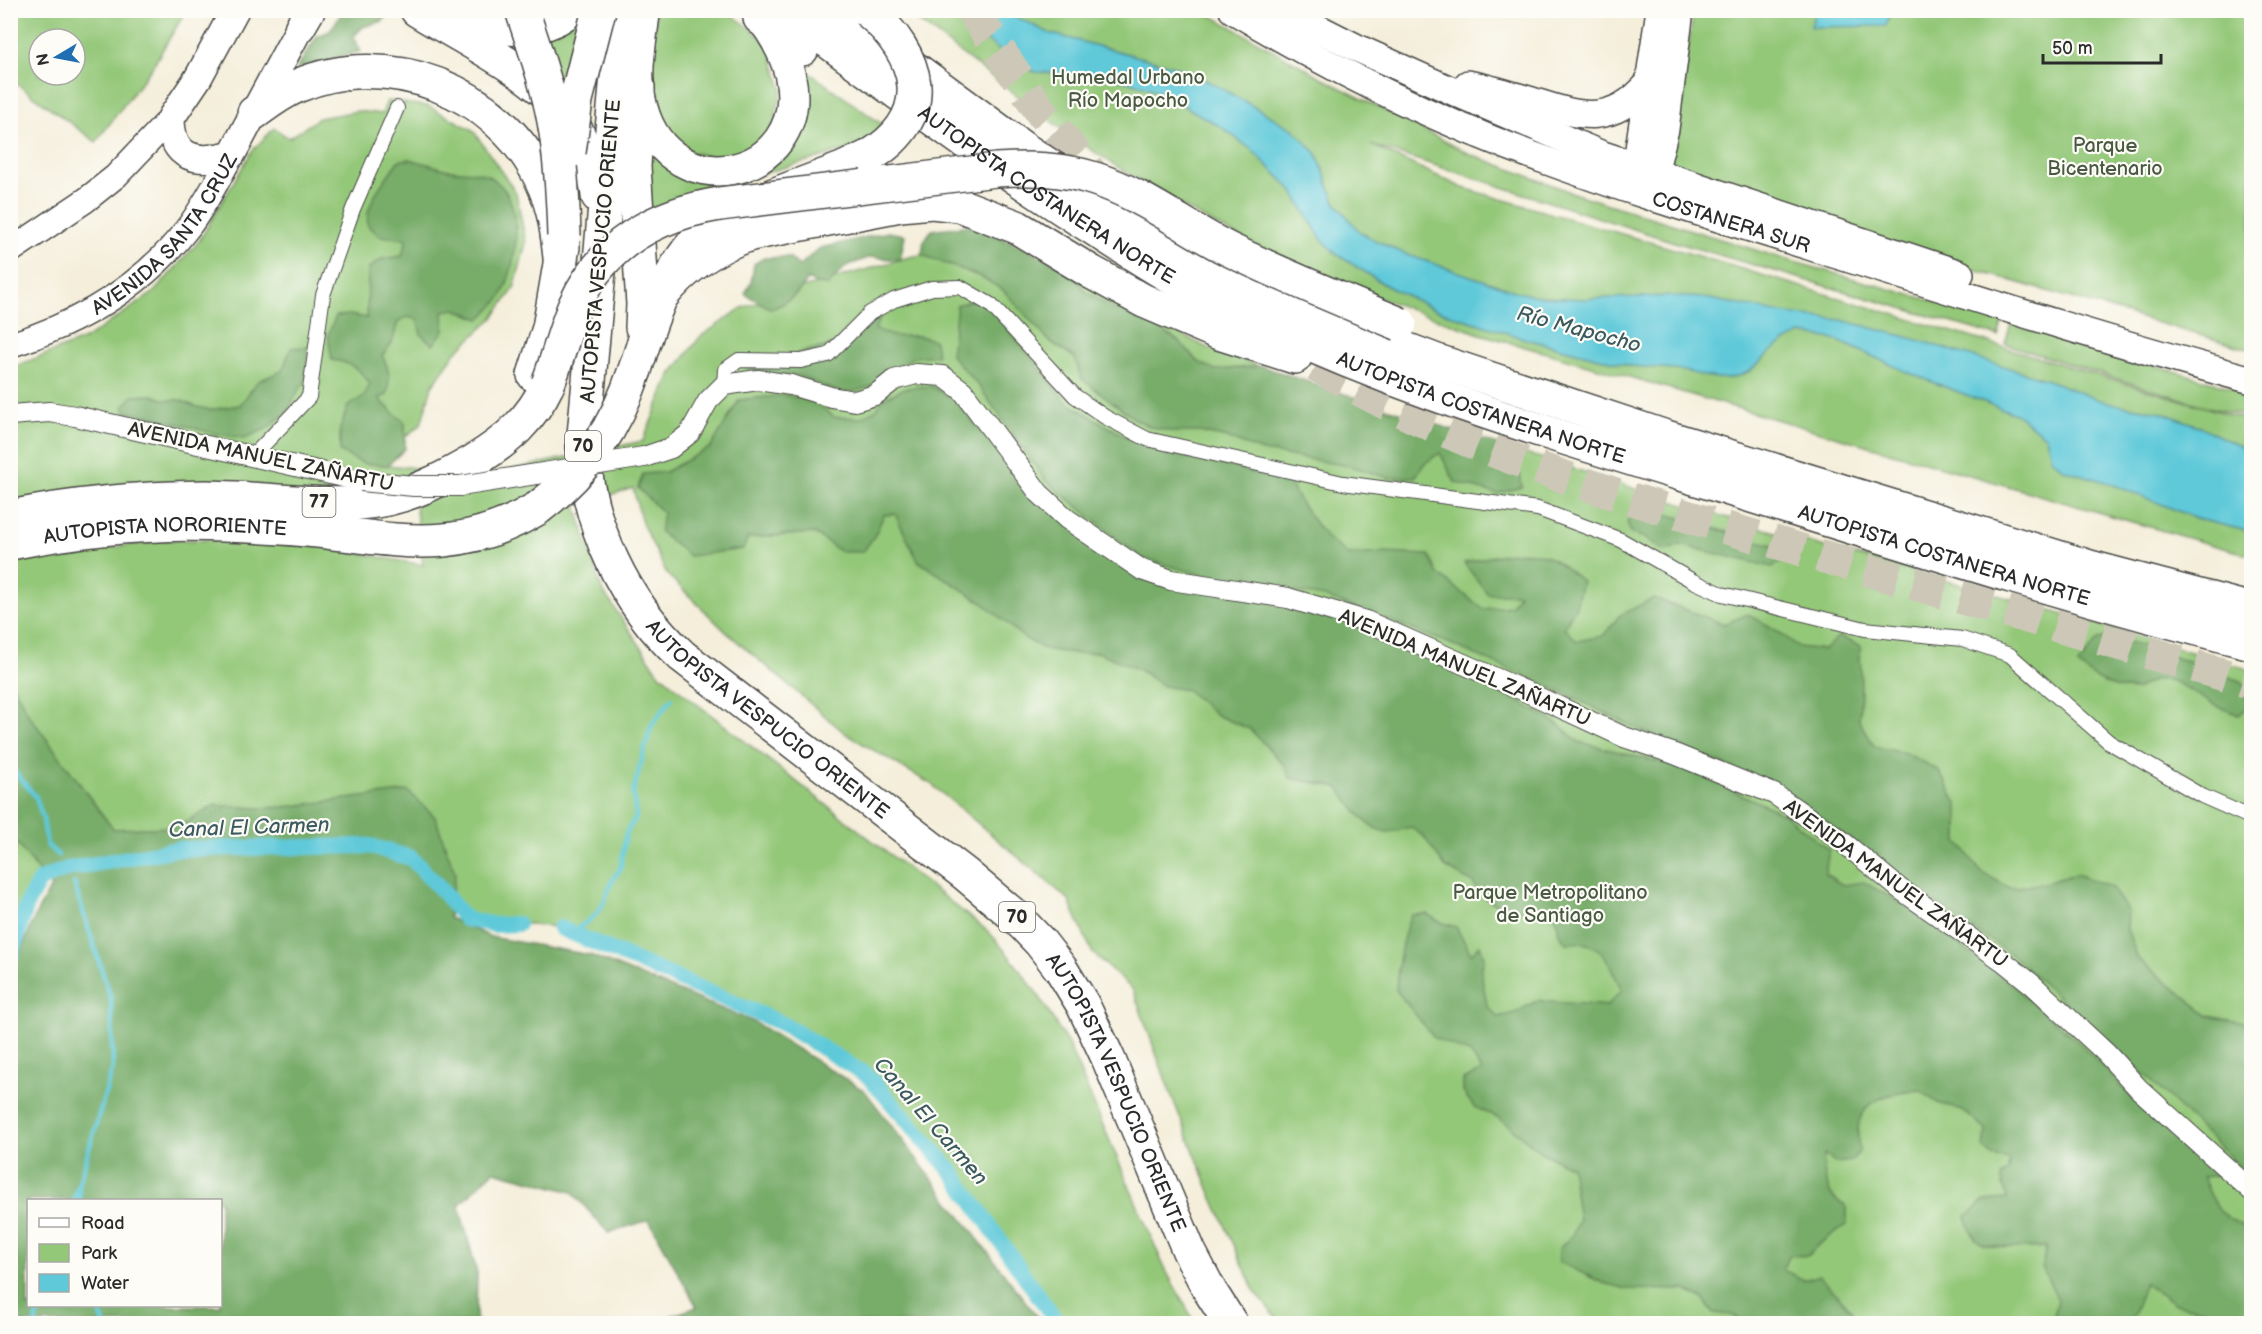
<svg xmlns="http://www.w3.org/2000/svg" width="2262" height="1334" viewBox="0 0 2262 1334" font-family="'Balsamiq Sans',sans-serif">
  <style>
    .green { fill: #94c879; stroke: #607a52; stroke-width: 1.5; fill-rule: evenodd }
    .forest { fill: #77ac69; stroke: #516c4a; stroke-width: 1.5; fill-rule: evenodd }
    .water { fill: #5fc9d9; stroke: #457a82; stroke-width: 1.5 }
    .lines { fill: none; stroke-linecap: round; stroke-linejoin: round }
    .stream { stroke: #5fc9d9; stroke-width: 4.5 }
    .canal { stroke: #5fc9d9; stroke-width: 16 }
    .motorway-tunnel { stroke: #ccc7b7; stroke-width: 33; stroke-dasharray: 33 16; stroke-linecap: butt }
    .pedestrian-casing { stroke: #494845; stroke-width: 16 }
    .minor-casing { stroke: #494845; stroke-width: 22 }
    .tertiary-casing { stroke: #494845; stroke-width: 27 }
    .secondary-casing { stroke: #494845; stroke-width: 30 }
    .primary-casing { stroke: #494845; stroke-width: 33 }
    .motorway-casing { stroke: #494845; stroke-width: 36 }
    .pedestrian { stroke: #fff; stroke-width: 14 }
    .minor { stroke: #fff; stroke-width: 20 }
    .tertiary { stroke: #fff; stroke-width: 24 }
    .secondary { stroke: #fff; stroke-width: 27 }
    .primary { stroke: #fff; stroke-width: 30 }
    .motorway { stroke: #fff; stroke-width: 33 }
    .minor-bridge-casing { stroke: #494845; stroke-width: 22; stroke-linecap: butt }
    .motorway-bridge-casing { stroke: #494845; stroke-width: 36; stroke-linecap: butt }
    .minor-bridge { stroke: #fff; stroke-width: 20 }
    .motorway-bridge { stroke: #fff; stroke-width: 33 }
    .labels { text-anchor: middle; stroke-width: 4.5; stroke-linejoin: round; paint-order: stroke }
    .shield { fill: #fdfcf7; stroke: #6a6a68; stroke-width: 1.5 }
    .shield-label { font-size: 18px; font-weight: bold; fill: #2b2b2b }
    .park-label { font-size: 20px; fill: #4a5a42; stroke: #fdfcf7 }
    .street-label { font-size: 20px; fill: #2b2b2b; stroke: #fdfcf7 }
    .water-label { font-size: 21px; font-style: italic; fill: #3b5a5f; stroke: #fdfcf7 }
  </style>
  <rect width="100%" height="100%" fill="#fdfcf7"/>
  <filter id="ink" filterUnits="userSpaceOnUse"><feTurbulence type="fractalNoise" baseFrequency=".0167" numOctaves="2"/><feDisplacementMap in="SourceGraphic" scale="12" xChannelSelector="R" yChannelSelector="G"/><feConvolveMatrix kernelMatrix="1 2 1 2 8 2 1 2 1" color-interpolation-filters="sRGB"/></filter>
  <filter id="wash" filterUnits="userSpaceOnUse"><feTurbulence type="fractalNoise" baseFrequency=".008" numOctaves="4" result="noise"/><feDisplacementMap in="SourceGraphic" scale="24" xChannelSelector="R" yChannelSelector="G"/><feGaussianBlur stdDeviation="1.35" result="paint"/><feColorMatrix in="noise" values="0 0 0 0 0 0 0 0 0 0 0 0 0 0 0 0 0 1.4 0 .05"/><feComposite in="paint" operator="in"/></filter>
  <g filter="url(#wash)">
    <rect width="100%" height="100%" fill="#f4eeda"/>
    <path class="green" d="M 11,10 L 186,10 L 186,11 L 151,69 L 96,142 L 11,79 ZM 39,39 L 75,39 L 75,75 L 39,75 Z
      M 584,11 L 565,87 L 554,76 L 500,42 Z
      M 656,11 L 726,11 L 749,27 L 768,45 L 782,88 L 774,124 L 761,140 L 745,150 L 727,155 L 708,156 L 692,152 L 658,125 L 649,60 Z
      M 904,11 L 1203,11 L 1337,86 L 1470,154 L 1576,194 L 1784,259 L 2003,321 L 1998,336 L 1671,241 L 1371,145 L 1463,188 L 1695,255 L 2251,421 L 2251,555 L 2219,547 L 1480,334 C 1380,299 1279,263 1187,209 C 1153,189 1119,169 1087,147 C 1024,103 965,55 904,11 Z
      M 1694,11 L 2251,11 L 2251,350 L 1933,258 L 1669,163 Z
      M 800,66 L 883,125 L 866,141 L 847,150 L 722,185 L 644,217 L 649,142 L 758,169 Z
      M 387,101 L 428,106 L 473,130 L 516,193 L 526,243 L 514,289 L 492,319 L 456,352 L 432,386 L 421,424 L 381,457 L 377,464 L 486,475 L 643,441 L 670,376 L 700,337 L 742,308 L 792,291 L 909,257 L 962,248 L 1017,246 L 1116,301 L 1206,347 L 1307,384 L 1473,440 L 1545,459 L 1678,503 L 1835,550 L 1984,591 L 2251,670 L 2251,1323 L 1280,1323 L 1254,1290 L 1212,1196 L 1170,1092 L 1133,990 L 1092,952 L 1068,899 L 931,784 L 846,734 L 725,631 L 667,574 L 642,523 L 633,488 L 576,506 L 602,590 L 658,672 L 678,689 L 989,932 L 1014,962 L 1041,999 L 1068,1044 L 1165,1269 L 1195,1323 L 1064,1323 L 957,1169 L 871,1072 L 785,1019 L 571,929 L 469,917 L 448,889 L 65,864 L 36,876 L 23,899 L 11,945 L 11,563 L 22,559 L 169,540 L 293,541 L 423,565 L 414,495 L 11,504 L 11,368 L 85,339 L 153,293 L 199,241 L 252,151 L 274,128 L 289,138 L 319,118 L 358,111 L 382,114 Z
      M 2011,324 L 2251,393 L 2251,417 L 2208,407 L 2005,344 Z"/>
    <path class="forest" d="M 390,10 L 383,21 L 363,27 L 353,37 L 361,51 L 326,62 L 297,68 L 317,36 L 330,31 L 343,11 Z
      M 409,159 C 422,162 433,166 445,169 C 459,173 477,169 490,177 C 527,198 518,263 502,295 C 497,304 487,312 480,319 L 455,309 L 443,311 L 444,330 L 433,345 L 421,334 L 417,319 L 407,317 L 398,322 L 392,343 L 382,356 C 390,369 390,380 387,395 L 379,398 L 393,413 L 405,422 L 405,449 L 388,465 L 364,464 L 340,452 L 340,429 L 348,406 L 364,396 L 370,384 C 360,369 350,362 332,360 L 328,335 L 336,316 L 350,315 L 367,318 L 368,269 L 382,259 L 402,256 L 407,239 L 380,236 L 368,226 C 364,203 385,180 398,161 Z
      M 970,225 L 1021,246 L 1072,272 L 1085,291 L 1115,310 L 1128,308 L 1180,342 L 1197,361 L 1215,370 L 1261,366 L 1501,446 C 1501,460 1510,466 1520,474 L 1522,487 L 1497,494 L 1455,482 L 1440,453 L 1424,464 L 1415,477 L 1388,478 L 1354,467 L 1262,451 L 1227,438 L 1199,432 L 1175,432 L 1150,427 L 1132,417 L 1081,378 L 1075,358 L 1049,341 L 1003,290 L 981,277 L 922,255 L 924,240 L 932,230 Z
      M 888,232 L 905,235 L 900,260 L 871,257 L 846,266 L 828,285 L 816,284 L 808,279 C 799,294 787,303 771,309 L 745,294 L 751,282 L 754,264 L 764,258 L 789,257 L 799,266 L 820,248 Z
      M 975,299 L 991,307 L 1066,402 L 1135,442 L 1289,482 L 1302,505 L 1326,537 L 1349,555 L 1382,553 L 1429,555 L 1438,574 L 1483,609 L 1511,606 L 1519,594 L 1488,594 L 1464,563 C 1486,558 1515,549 1538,554 C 1555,557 1569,571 1582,581 L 1576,607 L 1564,627 L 1577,641 L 1603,636 L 1620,615 L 1654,598 L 1724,624 L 1748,614 L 1776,630 L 1799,647 L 1824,650 L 1839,636 L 1860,646 L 1861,691 L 1859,721 L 1875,747 L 1905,753 L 1938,770 L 1958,805 L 1958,841 L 1981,872 L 2010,888 L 2041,884 L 2076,874 L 2111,887 L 2128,911 L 2127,929 L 2138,959 L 2209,1016 L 2251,1024 L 2251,1177 L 2147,1077 L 2013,956 L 1914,889 L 1783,789 L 1629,725 L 1566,694 L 1446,642 L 1325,597 L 1213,578 L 1142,558 L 1046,481 L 978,385 L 951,355 L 957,305 Z
      M 885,306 L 875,329 C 881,331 888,335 894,336 C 912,337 917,333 935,341 L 937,355 L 914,357 L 884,375 L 877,384 L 860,390 L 841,393 L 797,375 L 755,375 L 745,366 L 779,366 L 798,353 L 844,342 Z
      M 308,347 L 306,382 L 299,389 L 287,412 L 266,429 L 245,438 L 216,434 L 147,415 L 127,412 L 123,407 L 133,396 L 153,395 L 165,400 L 180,400 L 194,406 L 210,410 L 240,405 L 258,381 L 282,371 L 291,348 Z
      M 931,386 L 956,401 L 986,437 L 1138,577 L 1294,606 L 1361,627 L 1520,702 L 1559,725 L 1579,742 L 1683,768 L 1784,814 L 1829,850 L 1825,874 L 1843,885 L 1864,882 L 1904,905 L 2003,977 L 2083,1046 L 2143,1110 L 2219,1175 L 2203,1177 C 2216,1209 2219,1215 2251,1230 L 2251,1323 L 2246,1323 L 2232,1315 L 2175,1304 L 2145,1283 L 2130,1323 L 2052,1323 L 2058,1301 L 2042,1267 L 2046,1247 C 2033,1248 1994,1249 1983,1244 C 1972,1239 1969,1226 1966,1216 L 1985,1201 L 2007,1199 L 2001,1177 L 2008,1171 L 2009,1159 L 1992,1156 L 1984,1148 L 1986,1130 L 1963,1111 L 1938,1103 L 1920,1090 C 1897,1093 1871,1094 1860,1119 C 1856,1128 1859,1142 1859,1152 L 1851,1161 L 1837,1163 L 1824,1154 C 1823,1168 1825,1187 1834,1198 C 1837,1202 1843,1204 1847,1207 L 1847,1224 L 1819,1244 L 1807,1256 L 1790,1255 L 1783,1270 L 1804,1280 L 1819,1275 L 1852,1311 L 1851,1323 L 1777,1323 L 1774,1319 L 1770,1323 L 1747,1323 L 1732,1315 L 1714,1313 L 1703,1299 L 1685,1290 L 1627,1289 L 1603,1283 L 1559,1262 L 1559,1249 L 1573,1234 L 1579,1220 L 1571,1167 L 1541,1152 L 1499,1118 L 1474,1107 L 1463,1092 L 1463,1080 L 1482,1071 L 1471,1054 L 1434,1038 L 1396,990 C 1398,965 1401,939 1411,915 L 1427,914 L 1440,922 L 1456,927 L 1471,954 L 1480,945 L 1484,958 L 1481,972 L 1487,1006 L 1498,1017 L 1515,1013 L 1538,1000 C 1561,1005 1584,1002 1607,1006 L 1622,990 C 1608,963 1604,938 1567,943 L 1559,934 L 1556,917 L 1542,906 L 1522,912 L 1515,907 L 1501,907 L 1482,896 L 1473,883 L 1445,867 L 1425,838 L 1411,827 C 1404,829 1394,832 1387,832 C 1366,830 1349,802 1338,787 L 1290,778 L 1285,766 L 1250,729 L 1218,716 L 1187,690 L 1163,686 L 1141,671 L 1098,652 L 1078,654 L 1044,649 L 1024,638 L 983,603 L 918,561 L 895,514 L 884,515 L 875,535 L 863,552 L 841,552 L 814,533 L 748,538 L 743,549 L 689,556 L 660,532 L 663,513 L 638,488 L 643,474 L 665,472 L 711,447 L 739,400 L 786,395 L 815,402 L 834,417 L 860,418 L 877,409 L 882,399 L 905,388 Z
      M 1645,508 L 1772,545 L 1786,552 L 1786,560 L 1772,567 L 1681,545 L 1664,551 L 1643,537 L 1631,534 L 1627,522 L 1634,510 Z
      M 2105,637 L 2138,644 L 2183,660 L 2200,663 L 2210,663 L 2231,678 L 2241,681 L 2247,688 L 2247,708 L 2239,715 C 2230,711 2221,708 2212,704 C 2186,690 2166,665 2137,690 C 2111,689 2098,682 2078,665 L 2098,640 Z
      M 10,679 L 29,715 L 113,829 L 178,827 L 214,805 L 258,808 L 285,807 L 408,791 L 435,817 L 455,873 L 449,918 L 491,937 L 590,955 L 754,1022 L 865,1091 L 1042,1323 L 651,1323 L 697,1307 L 649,1220 L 608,1233 L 572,1192 L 494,1171 L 459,1205 L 477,1273 L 476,1321 L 472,1323 L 11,1323 L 11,974 L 37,912 L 51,887 L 11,836 ZM 220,1200 L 220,1306 L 28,1306 L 28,1200 Z"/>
    <path class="water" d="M 947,11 L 1004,11 L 1049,33 L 1170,65 L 1187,71 L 1219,87 L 1293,129 L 1317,154 L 1335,202 L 1359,231 L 1372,239 L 1408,255 L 1521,293 L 1544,297 L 1584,299 L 1669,296 L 1705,298 L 1787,314 L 1841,320 L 1911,338 L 1977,358 L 2051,381 L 2096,399 L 2119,405 L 2161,412 L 2201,427 L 2251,452 L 2251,532 L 2198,519 L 2109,483 L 2065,470 L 2051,458 L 2046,437 L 2018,415 L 1909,373 L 1843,343 L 1828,338 L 1801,334 L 1777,346 L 1750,371 L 1739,376 L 1727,379 L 1709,377 L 1675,369 L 1631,366 L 1607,360 L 1526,339 L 1436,310 L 1387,286 L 1336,254 L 1320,237 L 1291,189 L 1252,150 L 1221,127 L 1156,90 L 1133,83 L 1109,76 L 1035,72 L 1002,52 Z
      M 1815,11 L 1815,10 L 1891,11 L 1886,26 L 1811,27 Z"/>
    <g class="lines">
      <path class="stream" d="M 10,766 L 36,797 L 43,819 L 47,845 L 58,855
        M 74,883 L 111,999 L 113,1067 L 74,1200
        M 570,934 C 579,927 590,921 597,913 C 608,900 608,881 620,870 L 626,833 L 636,817 L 633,792 L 651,726 L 671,699
        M 79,1188 L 80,1200
        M 98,1306 L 104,1324
        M 35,1324 L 40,1306"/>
      <path class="canal" d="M 560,928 L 783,1024 L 868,1076 L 953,1173 L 1058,1324
        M 10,959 L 28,901 L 40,880 L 67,869 L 178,849 L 370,846 L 411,858 L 440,888 L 465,919 L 495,925 L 518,924"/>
    </g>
  </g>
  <g filter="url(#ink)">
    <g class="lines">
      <path class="motorway-tunnel" d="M 972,10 L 1043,115 L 1106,191
        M 1275,339 C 1432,445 1612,494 1791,547 C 1944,593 2098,638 2252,683"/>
      <g class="pedestrian-casing">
        <path id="pedestrian" d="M 724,385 L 725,370 L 739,360 L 801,361 L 828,355 L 870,313 L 894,300 L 932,288 L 960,287 L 991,305 L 1075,396 L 1105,417 L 1147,439 L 1343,483 L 1538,509 L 1621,540 L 1693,581 L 1722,594 L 1865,629 L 1962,639 L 2010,655 L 2109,742 L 2202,796 L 2252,818
          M 253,456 L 309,397 L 323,295 L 353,209 L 397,108"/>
      </g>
      <g class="minor-casing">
        <path id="minor" d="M 10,415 L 49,412 L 75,416 L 361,481
          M 644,457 L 671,448 L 690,433 L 708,401 L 724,385 L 758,380 L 791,385 L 831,397 L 855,401 L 875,395 L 894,380 L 916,374 L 943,376 L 963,391 L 1039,493 L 1067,519 L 1142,570 L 1171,580 L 1288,598 L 1366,621 L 1527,692 L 1624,737 L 1672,753 L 1774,794 L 1838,838 L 1900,889 L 2003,961 L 2033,985 L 2106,1053 L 2139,1089 L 2252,1191"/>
      </g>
      <g class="tertiary-casing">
        <g id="tertiary">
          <path d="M 10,251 L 86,200 L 116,176 L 171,118"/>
          <path id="s1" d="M 10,345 C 81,323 145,285 190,225 C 206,203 219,178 232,154"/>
        </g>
      </g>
      <g class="secondary-casing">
        <g id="secondary">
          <path d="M 235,10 L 198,78 L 171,118 C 171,160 198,164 232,154 L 300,27 L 305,10"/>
          <path id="s2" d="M 1233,10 C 1331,69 1435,120 1542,159 C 1631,192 1722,219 1812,247 C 1958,293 2104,340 2252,380"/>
          <path d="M 1282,10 L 1357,48 L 1459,94 L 1600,154 L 1960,274"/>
          <path d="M 1468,84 C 1490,88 1511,95 1532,101 C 1582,117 1611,127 1650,82"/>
          <path d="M 1631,182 L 1639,149 L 1660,10"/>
          <path d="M 1650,189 L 1665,129 L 1680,10"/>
        </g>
      </g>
      <g class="primary-casing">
        <path id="primary" d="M 450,10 C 490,32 533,41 572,10
          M 645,10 C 642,38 635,70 640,97 C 661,213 813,181 790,75 C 785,55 776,38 764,22
          M 300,27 L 310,10"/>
      </g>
      <g class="motorway-casing">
        <g id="motorway">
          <path d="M 417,10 C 462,38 532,71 564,112 C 575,125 581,140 587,156 C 592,169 597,182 598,196"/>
          <path id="s3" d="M 623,10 L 583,446 C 587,525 624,603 682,656 L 965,874 L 1017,918 L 1040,942 L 1061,969 L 1083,1005 L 1108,1058 L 1189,1251 L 1210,1291 L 1231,1324"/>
          <path id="s4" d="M 786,10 C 888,86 989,163 1096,230 C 1126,249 1155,269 1186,285 C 1355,377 1541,431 1723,487 C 1899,542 2074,598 2252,643"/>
          <path d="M 835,10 L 1021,147 L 1129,218 L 1196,258 L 1300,309 L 1437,361 L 1663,436 L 2093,568 L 2252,610"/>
          <path d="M 760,18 L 802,49"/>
          <path d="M 638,87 L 634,167 L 643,304 L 642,327"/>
          <path d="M 254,113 C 268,103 281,93 297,86 C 388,47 498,90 541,179 C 555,207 558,237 561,267"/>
          <path d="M 660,298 C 684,268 714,246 751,234 L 900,205 L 932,202 L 959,205 L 1017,227 L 1091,272 L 1144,301 L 1219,333 L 1295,357"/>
          <path d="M 635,370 C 655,308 675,239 739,208 L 842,169 L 870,156"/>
          <path d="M 534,375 L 549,328 L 563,247"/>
          <path d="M 10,517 C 75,504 139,498 205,497 C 259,497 325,509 377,501 C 413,495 443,479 474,461 C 507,441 531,420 548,384"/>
          <path id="s5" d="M 10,543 C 81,529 151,522 223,525 C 255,526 287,528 318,531 C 403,541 460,555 538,508"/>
        </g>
      </g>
      <use href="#pedestrian" class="pedestrian"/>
      <use href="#minor" class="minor"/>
      <use href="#tertiary" class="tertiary"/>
      <use href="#secondary" class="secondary"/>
      <use href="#primary" class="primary"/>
      <use href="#motorway" class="motorway"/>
      <g class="minor-bridge-casing">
        <path id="minor-bridge" d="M 361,481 L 414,486 L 460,486 L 644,457"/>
      </g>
      <g class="motorway-bridge-casing">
        <path id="motorway-bridge" d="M 522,10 C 534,47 547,83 554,121 C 561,159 563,198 564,236
          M 867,10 C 921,55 937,115 870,156
          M 569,152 L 576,100 L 599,10
          M 548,384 C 558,358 564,331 575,305 C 602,244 657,214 720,204 L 996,170 C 1029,168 1062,168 1095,179 C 1143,194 1184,227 1228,249 C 1284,276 1342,300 1400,324
          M 538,508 C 586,472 616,427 635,370"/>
      </g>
      <use href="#minor-bridge" class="minor-bridge"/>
      <use href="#motorway-bridge" class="motorway-bridge"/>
    </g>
  </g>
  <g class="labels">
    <g class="shield">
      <rect x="565" y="431" width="36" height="30" rx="4.5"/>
      <rect x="302.5" y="487" width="33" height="30" rx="4.5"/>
      <rect x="999" y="902" width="36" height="30" rx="4.5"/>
    </g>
    <g class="shield-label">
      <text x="583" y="452">70</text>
      <text x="319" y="508">77</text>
      <text x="1017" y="923">70</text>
    </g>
    <g class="park-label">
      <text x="1128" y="84">Humedal Urbano<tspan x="1128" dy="23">Río Mapocho</tspan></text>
      <text x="2105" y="152">Parque<tspan x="2105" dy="23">Bicentenario</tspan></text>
      <text x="1550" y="899">Parque Metropolitano<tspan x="1550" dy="23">de Santiago</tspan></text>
    </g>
    <g class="street-label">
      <text dy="7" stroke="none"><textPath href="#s4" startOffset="320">AUTOPISTA COSTANERA NORTE</textPath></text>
      <text dy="7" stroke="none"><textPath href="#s2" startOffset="543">COSTANERA SUR</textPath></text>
      <text dy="7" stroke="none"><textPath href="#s1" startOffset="196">AVENIDA SANTA CRUZ</textPath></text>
      <text transform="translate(600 251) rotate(-85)" y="7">AUTOPISTA VESPUCIO ORIENTE</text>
      <text dy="7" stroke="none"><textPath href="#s4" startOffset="806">AUTOPISTA COSTANERA NORTE</textPath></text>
      <text transform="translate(261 456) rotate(12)" y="7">AVENIDA MANUEL ZAÑARTU</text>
      <text dy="7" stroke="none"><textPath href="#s5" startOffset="156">AUTOPISTA NORORIENTE</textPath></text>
      <text dy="7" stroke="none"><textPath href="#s4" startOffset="1292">AUTOPISTA COSTANERA NORTE</textPath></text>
      <text transform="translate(1465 667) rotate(23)" y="7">AVENIDA MANUEL ZAÑARTU</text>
      <text dy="7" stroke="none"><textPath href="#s3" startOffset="782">AUTOPISTA VESPUCIO ORIENTE</textPath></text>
      <text transform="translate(1896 883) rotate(36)" y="7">AVENIDA MANUEL ZAÑARTU</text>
      <text dy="7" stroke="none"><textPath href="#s3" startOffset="1304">AUTOPISTA VESPUCIO ORIENTE</textPath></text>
    </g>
    <g class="water-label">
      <text transform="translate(1579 329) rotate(15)" y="7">Río Mapocho</text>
      <text transform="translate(249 827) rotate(-2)" y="7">Canal El Carmen</text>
      <text transform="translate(931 1121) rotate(49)" y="7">Canal El Carmen</text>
    </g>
  </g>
  <rect width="2262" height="1334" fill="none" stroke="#fdfcf7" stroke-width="36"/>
  <rect x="27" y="1199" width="195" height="108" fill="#fdfcf7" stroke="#a9a8a5" stroke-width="1.5"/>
  <rect x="39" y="1218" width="30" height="9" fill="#ffffff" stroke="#a9a8a5" stroke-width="1.5"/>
  <text x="81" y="1229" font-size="18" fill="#2b2b2b">Road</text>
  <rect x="39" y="1244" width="30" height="18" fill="#94c879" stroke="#a9a8a5" stroke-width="1.5"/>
  <text x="81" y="1259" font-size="18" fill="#2b2b2b">Park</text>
  <rect x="39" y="1274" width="30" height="18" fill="#5fc9d9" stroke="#a9a8a5" stroke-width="1.5"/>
  <text x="81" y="1289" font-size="18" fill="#2b2b2b">Water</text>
  <g transform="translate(57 57) rotate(260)"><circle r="28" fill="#fdfcf7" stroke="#a9a8a5" stroke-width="1.5"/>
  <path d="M0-4.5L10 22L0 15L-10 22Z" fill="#1f6fb2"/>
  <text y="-9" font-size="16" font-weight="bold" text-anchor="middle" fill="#2b2b2b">N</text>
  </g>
  <path d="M2043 54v9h118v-9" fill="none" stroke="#2b2b2b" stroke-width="3"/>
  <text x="2052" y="54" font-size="18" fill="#2b2b2b" stroke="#fdfcf7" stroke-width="4.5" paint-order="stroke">50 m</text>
</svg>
